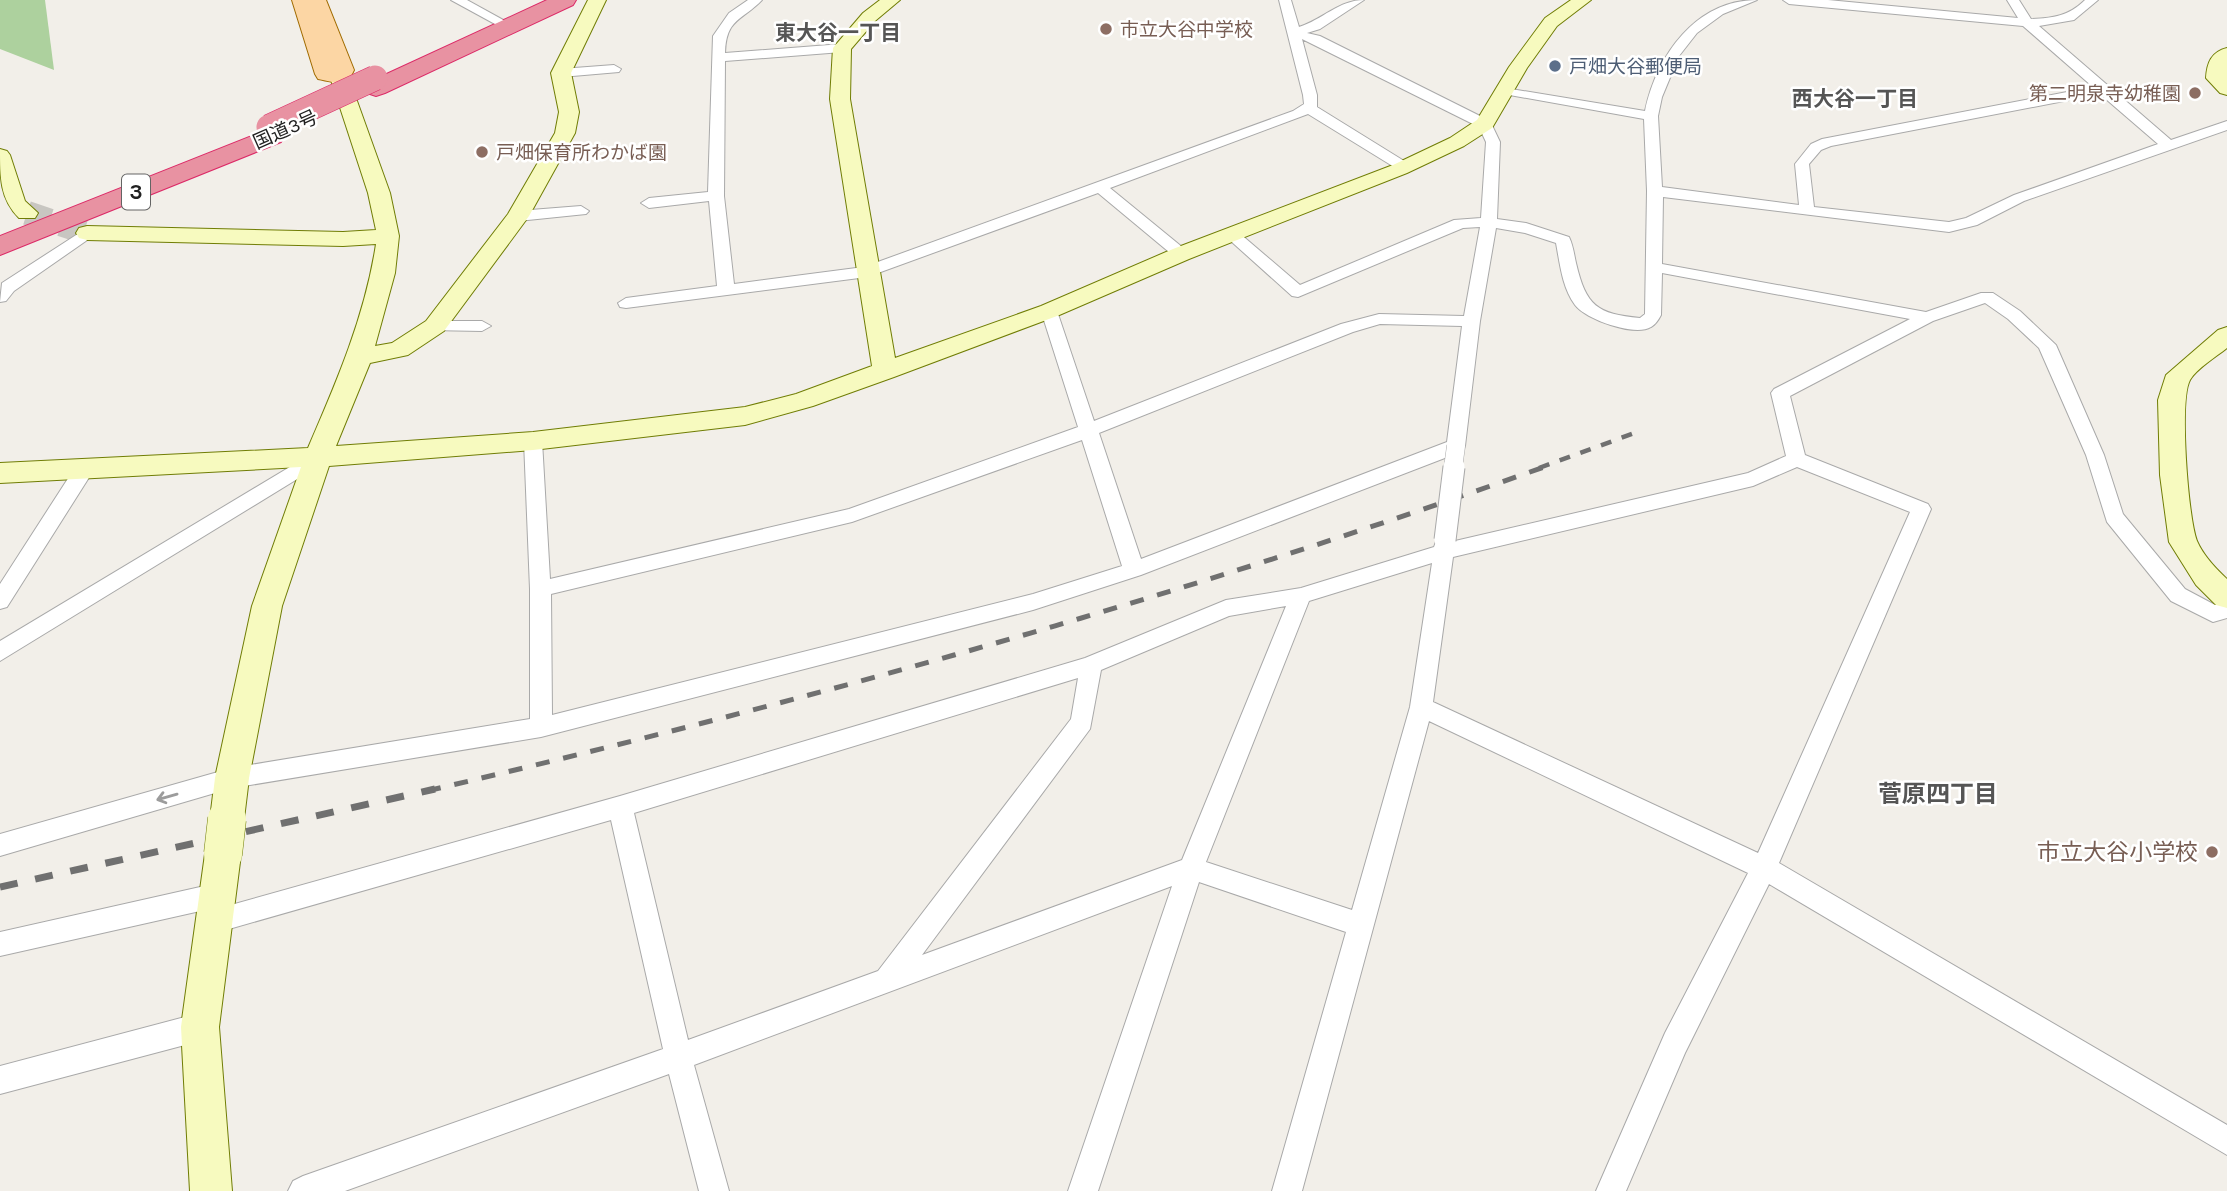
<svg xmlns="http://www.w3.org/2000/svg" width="2227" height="1191" viewBox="0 0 2227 1191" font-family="Karla,'Noto Sans JP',sans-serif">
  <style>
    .forest { fill: #add19e }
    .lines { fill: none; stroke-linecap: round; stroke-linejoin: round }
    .secondary-tunnel { stroke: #c8c6c1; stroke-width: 24; stroke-dasharray: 24 12; stroke-linecap: butt }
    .street-casing { stroke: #a9a9a9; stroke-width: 2 }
    .secondary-casing { stroke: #707d05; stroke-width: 2 }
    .primary-casing { stroke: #a06b00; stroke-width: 2 }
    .highway-casing { stroke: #dc2a67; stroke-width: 2 }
    .street { fill: #fff; fill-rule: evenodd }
    .secondary { fill: #f7fabf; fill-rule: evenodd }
    .primary { fill: #fcd6a4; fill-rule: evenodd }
    .highway { fill: #e892a2; fill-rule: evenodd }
    .rail-far2 { stroke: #707070; stroke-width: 4.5; stroke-dasharray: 11 11; stroke-linecap: butt }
    .rail-far1 { stroke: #707070; stroke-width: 5; stroke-dasharray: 14 14; stroke-linecap: butt }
    .rail { stroke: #707070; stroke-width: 7; stroke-dasharray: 18 18; stroke-linecap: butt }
    .street-bridge-far1-casing { stroke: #a9a9a9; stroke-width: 19; stroke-linecap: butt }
    .street-bridge-casing { stroke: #a9a9a9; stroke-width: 23; stroke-linecap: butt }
    .secondary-bridge-casing { stroke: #707d05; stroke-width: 39; stroke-linecap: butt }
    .highway-bridge-casing { stroke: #dc2a67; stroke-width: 26; stroke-linecap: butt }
    .street-bridge-far1 { stroke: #fff; stroke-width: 18 }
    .street-bridge { stroke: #fff; stroke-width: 21 }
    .secondary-bridge { stroke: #f7fabf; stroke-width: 38 }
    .highway-bridge { stroke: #e892a2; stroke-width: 25 }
    .oneway { stroke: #9c9c9c }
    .education-dot { fill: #8d6e63; stroke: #fff; stroke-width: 2.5 }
    .service-dot { fill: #5c6f8a; stroke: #fff; stroke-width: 2.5 }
    .labels { text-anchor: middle; stroke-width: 5; stroke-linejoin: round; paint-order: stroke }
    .far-education-label { font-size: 19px; fill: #785e54; stroke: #fff; text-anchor: start }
    .far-service-label { font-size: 19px; fill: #4e5e75; stroke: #fff; text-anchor: start }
    .far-street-label { font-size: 19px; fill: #222; stroke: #fff }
    .far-neighbourhood-label { font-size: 21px; font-weight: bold; fill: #555; stroke: #fff }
    .shield { fill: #fff; stroke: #646464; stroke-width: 2 }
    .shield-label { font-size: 21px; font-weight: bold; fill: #222 }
    .education-label { font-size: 23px; fill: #785e54; stroke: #fff; text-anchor: end }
    .neighbourhood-label { font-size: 24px; font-weight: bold; fill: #555; stroke: #fff }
  </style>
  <rect width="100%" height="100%" fill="#f2efe9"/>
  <path class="forest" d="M 0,0 L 45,0 L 54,70 L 0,49 Z"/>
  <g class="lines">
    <path class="secondary-tunnel" d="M 27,213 L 87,233"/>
    <g class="street-casing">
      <path id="street" d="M 451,0 L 467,0 L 505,21 L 503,24 L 495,24 Z
        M 748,0 L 762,0 C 742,21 726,18 725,53 L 842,44 L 849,48 L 842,52 L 725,61 L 724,196 L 734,284 L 864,267 L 1293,111 L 1304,104 L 1303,95 L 1279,0 L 1291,0 L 1299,27 C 1322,20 1339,0 1364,0 L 1320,29 L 1307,33 L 1320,36 L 1490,121 L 1500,142 L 1497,219 L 1526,223 L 1569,237 C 1573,245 1574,254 1576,263 C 1586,306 1597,314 1640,318 L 1645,314 L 1647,191 L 1644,119 L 1504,94 L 1497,90 L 1499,87 L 1645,111 C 1657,55 1696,0 1757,0 L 1723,14 L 1697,33 L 1679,56 L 1662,97 L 1658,116 L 1662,187 L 1799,205 L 1795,164 L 1811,144 L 1822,139 L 2093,87 L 2023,26 L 1789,4 L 1783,0 L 1828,0 L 2018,18 L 2007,0 L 2019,0 L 2031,19 C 2053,18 2069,16 2085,0 L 2098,0 L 2074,20 L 2039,26 L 2171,140 L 2227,121 L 2227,130 L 2024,201 L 1977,225 L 1949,232 L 1663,197 L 1662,264 L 1926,312 L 1981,293 L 1993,293 L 2020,311 L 2056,345 L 2104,455 L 2123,514 L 2185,589 L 2215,605 L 2227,602 L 2227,618 L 2213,622 L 2171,601 L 2107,522 L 2086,455 L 2039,348 L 2008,319 L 1985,303 L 1933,321 L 1790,396 L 1805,455 L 1928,504 L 1931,509 L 1779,863 L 2227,1125 L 2227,1155 L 1769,884 L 1685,1053 L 1626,1191 L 1596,1191 L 1665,1033 L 1748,873 L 1429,721 L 1302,1191 L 1272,1191 L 1346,932 L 1199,882 L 1098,1191 L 1068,1191 L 1172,886 L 694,1065 L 729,1191 L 699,1191 L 669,1074 L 345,1191 L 288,1191 L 293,1181 L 303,1176 L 663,1049 L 611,820 L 215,933 L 206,930 L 202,921 L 206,912 L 620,796 L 1085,658 L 1226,600 L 1301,588 L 1434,547 L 1438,536 L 1445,534 L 1452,536 L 1455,541 L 1748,473 L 1786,456 L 1771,393 L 1774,389 L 1910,319 L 1662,273 L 1661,315 C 1659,319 1655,325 1651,327 C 1635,337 1585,319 1575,305 C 1562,287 1560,264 1556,243 L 1525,233 L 1496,228 L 1480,321 L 1465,446 L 1463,451 L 1141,575 L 1033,610 L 541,737 L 232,788 L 0,856 L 0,834 L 232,768 L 530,719 L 530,589 L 524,441 L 526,436 L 540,436 L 542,441 L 550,579 L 849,509 L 1078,427 L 1041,311 L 1043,307 L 1055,307 L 1057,311 L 1094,421 L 1341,324 L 1379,314 L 1464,316 L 1480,227 L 1463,228 L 1298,297 L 1292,296 L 1224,235 L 1226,232 L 1238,232 L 1300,285 L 1454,220 L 1481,218 L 1486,142 L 1479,127 L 1302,39 L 1317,95 L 1317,107 L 1409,164 L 1411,167 L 1409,170 L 1399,170 L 1308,114 L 1110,188 L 1187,251 L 1189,254 L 1187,257 L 1175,257 L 1098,193 L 867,277 L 626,308 L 620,307 L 618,303 L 626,298 L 717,286 L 709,201 L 649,208 L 641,203 L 649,198 L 708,192 L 713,36 L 729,13 ZM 2100,94 L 2158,144 L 2014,195 L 1966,218 L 1949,222 L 1814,207 L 1809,164 L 1821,150 L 1831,146 ZM 1380,324 L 1462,326 L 1447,442 L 1141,559 L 1099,433 L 1353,332 ZM 1082,440 L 1122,566 L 1033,594 L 552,715 L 551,594 L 852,522 ZM 1797,467 L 1910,512 L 1758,853 L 1433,702 L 1453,557 L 1753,486 ZM 1432,563 L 1410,707 L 1352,910 L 1206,862 L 1309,601 ZM 1286,606 L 1182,860 L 922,955 L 1090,729 L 1101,670 L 1229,616 ZM 1078,678 L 1071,719 L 878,971 L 688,1040 L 634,813 Z
        M 614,65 L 621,69 L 619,72 L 561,77 L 554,73 L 561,69 Z
        M 581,206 L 589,211 L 586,214 L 518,221 L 510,216 L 518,211 Z
        M 87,228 L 93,230 L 95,233 L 93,236 L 14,291 L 6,301 L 0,302 L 2,283 Z
        M 435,321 L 482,321 L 491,326 L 482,331 L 429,330 L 426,326 Z
        M 318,450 L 325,452 L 327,457 L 325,462 L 0,661 L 0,641 Z
        M 85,461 L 92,463 L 95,468 L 7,607 L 0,609 L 0,584 L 78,463 Z
        M 218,883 L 227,887 L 231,895 L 227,903 L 218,907 L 0,956 L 0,932 Z
        M 200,1013 L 210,1017 L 214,1027 L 210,1037 L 200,1041 L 0,1094 L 0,1066 Z"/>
    </g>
    <g class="secondary-casing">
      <path id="secondary" d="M 588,0 L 606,0 L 571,73 L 579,112 L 575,133 L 529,216 L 444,331 L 408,355 L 370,363 L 336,446 L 533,432 L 745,407 L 796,394 L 872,366 L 830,99 L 833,48 L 863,13 L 880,0 L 900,0 L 875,21 L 851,49 L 850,99 L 895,358 L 1041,306 L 1173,249 L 1393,165 L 1450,138 L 1477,120 L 1509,67 L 1545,18 L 1571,0 L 1591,0 L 1557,26 L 1527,68 L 1492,128 L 1464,146 L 1407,173 L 1189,259 L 1057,316 L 894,377 L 813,406 L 745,425 L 533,450 L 329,466 L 282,606 L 249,778 L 244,819 L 239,830 L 227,834 L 215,830 L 210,819 L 215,778 L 252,606 L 301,467 L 0,483 L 0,463 L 308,448 C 337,381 365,316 376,244 L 343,246 L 87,240 L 79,238 L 76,233 L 79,228 L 87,226 L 343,232 L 376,230 L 368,193 L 330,77 L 340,71 L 347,73 L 390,193 L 399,236 L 395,273 L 375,346 L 392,343 L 426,321 L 508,214 L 555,133 L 559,112 L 551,73 Z
        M 2227,48 L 2227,95 L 2220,93 L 2206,78 C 2207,63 2211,52 2227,48 Z
        M 0,149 L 7,151 L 10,155 L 25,201 L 38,213 L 35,218 L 19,218 C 0,199 0,178 0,149 Z
        M 2227,327 L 2227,348 C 2216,357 2197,368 2190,380 C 2179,400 2188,518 2197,541 C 2203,555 2216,569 2227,579 L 2227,608 L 2216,605 L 2196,585 L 2169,542 L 2160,475 L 2158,400 L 2166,375 L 2218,330 Z
        M 223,838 L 235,843 L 241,854 L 219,1027 L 232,1191 L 190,1191 L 181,1027 L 205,854 L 211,843 Z"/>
    </g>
    <g class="primary-casing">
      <path id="primary" d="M 292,0 L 326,0 L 354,70 L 348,82 C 337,84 329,81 318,79 L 315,74 Z"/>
    </g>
    <g class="highway-casing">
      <path id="highway" d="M 547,0 L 576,0 L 573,5 L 385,93 L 376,96 L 367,93 L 363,88 L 367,83 Z
        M 272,128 L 281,130 L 285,136 L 281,142 L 0,255 L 0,236 Z"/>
    </g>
    <use href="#street" class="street"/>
    <use href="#secondary" class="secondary"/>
    <use href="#primary" class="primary"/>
    <use href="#highway" class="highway"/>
    <path class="rail-far2" d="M 1539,468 L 1640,431"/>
    <path class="rail-far1" d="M 427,791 C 805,702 1178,598 1544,467"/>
    <path class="rail" d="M 0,887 L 435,789"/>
    <g class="street-bridge-far1-casing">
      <path id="street-bridge-far1" d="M 1453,468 L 1456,446"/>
    </g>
    <g class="street-bridge-casing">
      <path id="street-bridge" d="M 1445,540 L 1454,467"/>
    </g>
    <g class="secondary-bridge-casing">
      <path id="secondary-bridge" d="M 223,854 L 227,819"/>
    </g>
    <g class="highway-bridge-casing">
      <path id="highway-bridge" d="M 269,127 L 375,78"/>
    </g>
    <use href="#street-bridge-far1" class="street-bridge-far1"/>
    <use href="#street-bridge" class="street-bridge"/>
    <use href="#secondary-bridge" class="secondary-bridge"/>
    <use href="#highway-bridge" class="highway-bridge"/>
  </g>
  <defs><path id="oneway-shaft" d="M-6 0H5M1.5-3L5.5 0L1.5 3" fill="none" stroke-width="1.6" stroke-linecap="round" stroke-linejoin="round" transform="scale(1.75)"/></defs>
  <use class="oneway" href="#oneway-shaft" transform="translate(167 797) rotate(164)"/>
  <g class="education-dot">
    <circle cx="1106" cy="29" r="7"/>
    <circle cx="2195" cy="93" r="7"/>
    <circle cx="482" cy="152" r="7"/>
    <circle cx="2212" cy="852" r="7"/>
  </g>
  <circle class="service-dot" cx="1555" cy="66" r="7"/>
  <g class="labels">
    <g class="far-education-label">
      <text x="1120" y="36">市立大谷中学校</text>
      <text x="2181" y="100" text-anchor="end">第二明泉寺幼稚園</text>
      <text x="496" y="159">戸畑保育所わかば園</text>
    </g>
    <g class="far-service-label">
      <text x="1569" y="73">戸畑大谷郵便局</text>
    </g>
    <g class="far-street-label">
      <text transform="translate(285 129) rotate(-24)" y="7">国道3号</text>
    </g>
    <g class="far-neighbourhood-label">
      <text x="838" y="40">東大谷一丁目</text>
      <text x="1855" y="106">西大谷一丁目</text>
    </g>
    <rect class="shield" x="122" y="174.5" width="28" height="35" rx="5"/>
    <g class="shield-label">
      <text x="136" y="199">3</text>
    </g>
    <g class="education-label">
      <text x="2198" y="860">市立大谷小学校</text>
    </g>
    <g class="neighbourhood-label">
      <text x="1938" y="802">菅原四丁目</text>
    </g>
  </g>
</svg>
